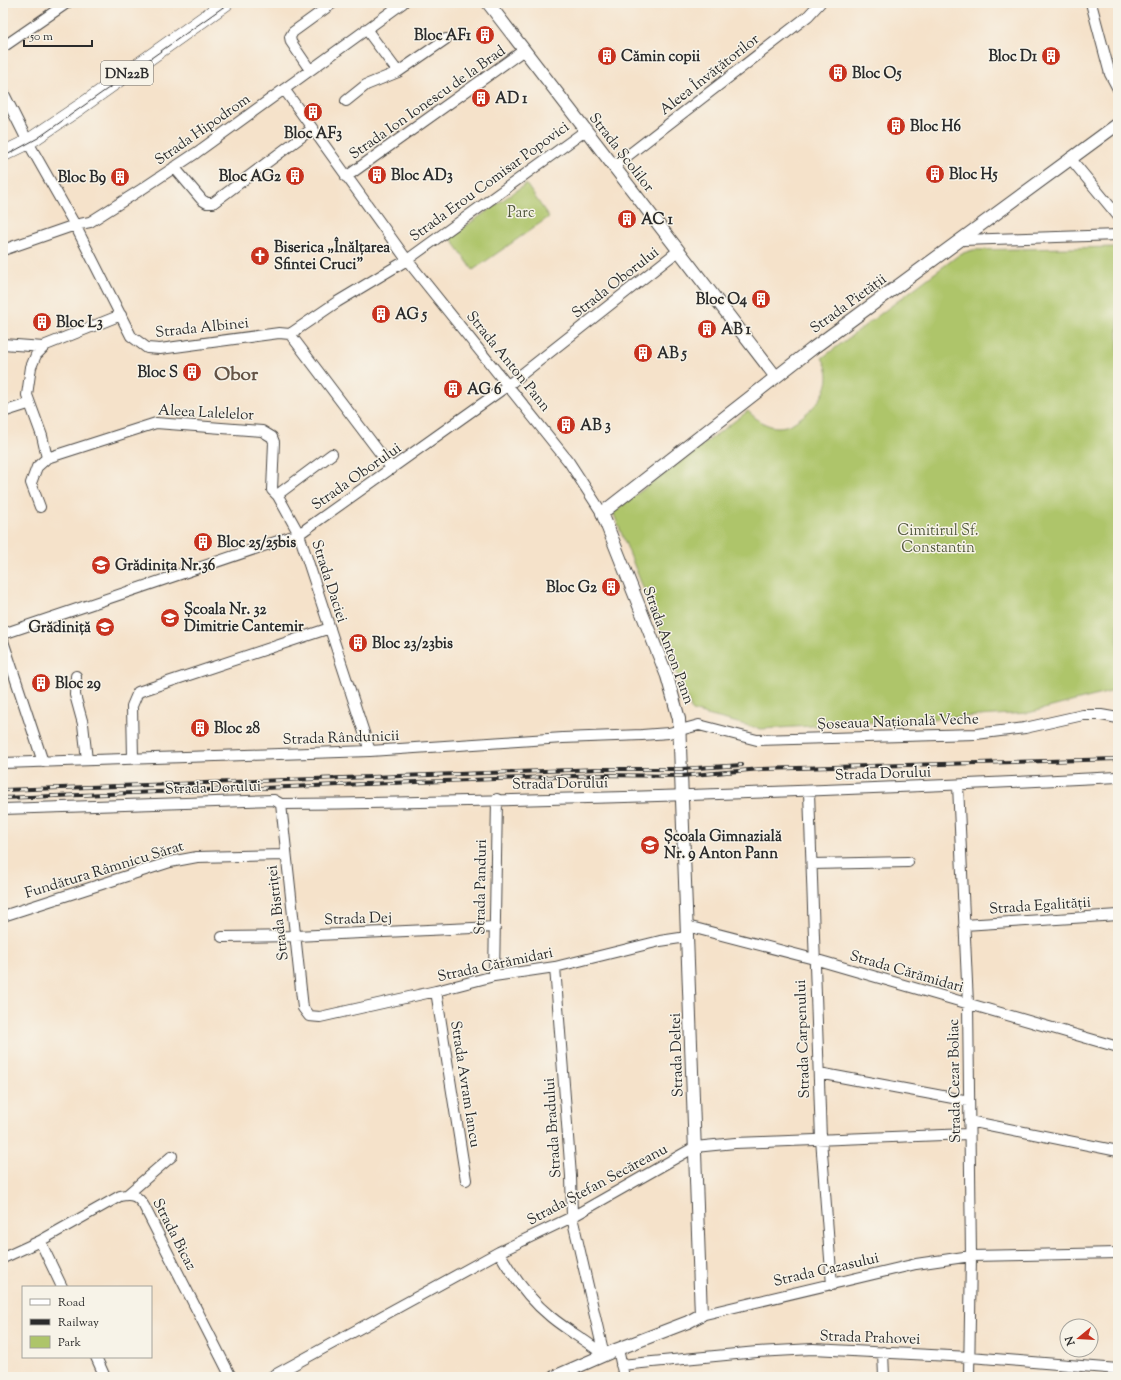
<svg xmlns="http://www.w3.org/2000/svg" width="1121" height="1380" viewBox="0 0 1121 1380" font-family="'Sorts Mill Goudy',serif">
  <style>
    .green { fill: #aec56a; stroke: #6c784a }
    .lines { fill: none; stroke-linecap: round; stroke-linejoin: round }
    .minor-casing { stroke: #494643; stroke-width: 12 }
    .tertiary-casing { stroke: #494643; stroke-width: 14 }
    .primary-casing { stroke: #494643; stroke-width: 16 }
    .minor { stroke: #fff; stroke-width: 10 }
    .tertiary { stroke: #fff; stroke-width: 12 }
    .primary { stroke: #fff; stroke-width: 15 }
    .tram { stroke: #2b2b2b; stroke-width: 1 }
    .rail-casing { stroke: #2b2b2b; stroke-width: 4 }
    .rail { stroke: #f7f3e8; stroke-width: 2.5; stroke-dasharray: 8; stroke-linecap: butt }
    .labels { text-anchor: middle; stroke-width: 3; stroke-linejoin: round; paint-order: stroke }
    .shield { fill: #f7f3e8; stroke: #686764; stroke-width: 1 }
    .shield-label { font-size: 14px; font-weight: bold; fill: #2b2b2b }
    .poi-label { font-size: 15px; font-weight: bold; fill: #2b2b2b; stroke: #f7f3e8; text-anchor: start }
    .street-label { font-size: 15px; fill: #2b2b2b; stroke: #f7f3e8 }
    .park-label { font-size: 15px; fill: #52593e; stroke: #f7f3e8 }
    .district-label { font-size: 19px; font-weight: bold; fill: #645345; stroke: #f7f3e8 }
  </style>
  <rect width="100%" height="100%" fill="#f7f3e8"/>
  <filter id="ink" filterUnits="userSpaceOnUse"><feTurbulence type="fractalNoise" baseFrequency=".025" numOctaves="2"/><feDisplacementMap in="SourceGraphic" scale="8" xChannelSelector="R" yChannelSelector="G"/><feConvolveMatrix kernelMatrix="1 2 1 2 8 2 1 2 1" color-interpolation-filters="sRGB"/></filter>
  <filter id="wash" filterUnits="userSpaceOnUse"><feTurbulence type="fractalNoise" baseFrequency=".012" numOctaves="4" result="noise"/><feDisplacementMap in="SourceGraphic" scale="16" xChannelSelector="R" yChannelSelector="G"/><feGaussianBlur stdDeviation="0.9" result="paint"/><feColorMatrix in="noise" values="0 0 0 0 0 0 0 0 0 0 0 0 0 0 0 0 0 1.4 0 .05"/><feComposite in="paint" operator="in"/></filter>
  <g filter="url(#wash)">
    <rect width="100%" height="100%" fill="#f5e2ca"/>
    <path class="green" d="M 526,184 L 549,217 L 473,270 L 450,237 Z
      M 1118,247 L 1118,690 L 1028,713 L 761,729 L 692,711 L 613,512 L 748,411 C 756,419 766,427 778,427 C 788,427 795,422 803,416 C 821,402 837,381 822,358 L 960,254 L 973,250 Z"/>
  </g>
  <g filter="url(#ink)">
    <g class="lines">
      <g class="minor-casing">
        <path id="minor" d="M 1091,3 L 1110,74 L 1118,89
          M 366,29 L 398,72
          M 3,47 L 67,3
          M 310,70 L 291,42 L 290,37 L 293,32 L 333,3
          M 284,89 L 407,260 L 569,462 L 602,513
          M 3,92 L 29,144 L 75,225 L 131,336 L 147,348 L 160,349 L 279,333 L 290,334 L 392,469
          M 346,101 L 366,85 L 398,72 L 446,39
          M 1070,158 L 1118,216
          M 174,167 L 202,200 L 207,203 L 213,203 L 312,129
          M 613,167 L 808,16 L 820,3
          M 346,177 L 524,50
          M 962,240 L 1118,235
          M 3,250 L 75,225 L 90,222 L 142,189 L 196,153 L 403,3
          M 121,315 L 46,345 L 36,355 L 31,367 L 27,395 L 42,436 L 47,458 L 156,423 L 262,431 L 272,437 L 274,442 L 272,490 L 278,496 L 299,534 L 370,751
          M 290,334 L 337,302 L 407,260 L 585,131
          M 3,344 L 43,347
          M 3,412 L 28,404
          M 277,495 L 332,454
          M 40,507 L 31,483 L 37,467 L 47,458
          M 3,634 L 299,534 L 507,386 L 678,251
          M 3,641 L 43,762
          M 76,676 L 75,695 L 83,724 L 87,760
          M 133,758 L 132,706 L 138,692 L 330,628
          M 3,763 L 370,751 L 563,738 L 642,735 L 669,733 L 699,725 L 757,740 L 976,734 L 1025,728 L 1083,715 L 1101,715 L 1118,718
          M 958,785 L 968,1004 L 971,1256 L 969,1377
          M 809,792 L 821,1139 L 832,1285
          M 281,804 L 303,1008 L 309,1016 L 320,1017 L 436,991 L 494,976 L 555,967 L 660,941 L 687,937
          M 3,809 L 274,800 L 281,804 C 560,801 839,791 1118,777
          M 812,864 L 908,862
          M 3,916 L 170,862 L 197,857 L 286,855
          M 964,925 L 1118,915
          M 687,926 L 814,959 L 1118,1047
          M 222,937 L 295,936 L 495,927
          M 555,967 L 571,1176 L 572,1217 L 604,1355
          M 494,976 L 497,799
          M 436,991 L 466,1180
          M 819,1073 L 969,1101
          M 969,1121 L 1118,1151
          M 128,1194 L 172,1156
          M 40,1241 L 62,1287
          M 499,1252 C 513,1277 529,1299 551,1317 C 568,1331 587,1341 604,1355
          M 3,1258 L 40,1241 L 120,1196 C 132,1193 138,1196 144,1206 L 231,1377
          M 701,1315 L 916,1264 L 971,1256 L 1118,1253
          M 618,1349 L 624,1377
          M 883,1352 L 884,1377
          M 96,1357 L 105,1377
          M 621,1365 L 757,1352 L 813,1349 L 970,1357 L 1118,1369
          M 271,1377 L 499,1252 L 572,1217 L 695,1147 L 735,1143 L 969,1134"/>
      </g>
      <g class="tertiary-casing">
        <path id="tertiary" d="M 488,3 L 776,377
          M 554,1377 L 618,1349 L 688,1322 L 701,1315 L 679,719 L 667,676 L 602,513 L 812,349 L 1118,124"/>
      </g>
      <g class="primary-casing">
        <path id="primary" d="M 3,154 L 28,142 L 80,107 L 226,3"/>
      </g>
      <use href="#minor" class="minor"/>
      <use href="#tertiary" class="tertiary"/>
      <use href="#primary" class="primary"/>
      <path class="tram" d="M 3,157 L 38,138 L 229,3"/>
      <g class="rail-casing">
        <path id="rail" d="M 3,790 L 599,769 L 681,769 L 742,765
          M 3,798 L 599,775 L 681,776 L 761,769 L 1118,759"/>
      </g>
      <use href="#rail" class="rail"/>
    </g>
  </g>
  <defs>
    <g id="building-disc" transform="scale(1)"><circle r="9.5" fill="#c8321e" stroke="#f7f3e8"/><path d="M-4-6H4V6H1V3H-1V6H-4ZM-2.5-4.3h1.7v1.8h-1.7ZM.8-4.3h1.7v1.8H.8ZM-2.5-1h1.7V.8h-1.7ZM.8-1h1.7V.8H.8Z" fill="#fff"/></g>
    <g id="church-disc" transform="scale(1)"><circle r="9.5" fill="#c8321e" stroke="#f7f3e8"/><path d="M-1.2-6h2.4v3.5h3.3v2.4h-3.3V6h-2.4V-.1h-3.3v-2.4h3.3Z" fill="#fff"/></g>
    <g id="school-disc" transform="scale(1)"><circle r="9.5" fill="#c8321e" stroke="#f7f3e8"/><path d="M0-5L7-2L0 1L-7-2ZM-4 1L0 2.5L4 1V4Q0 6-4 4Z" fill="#fff"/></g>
  </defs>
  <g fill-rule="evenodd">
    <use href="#building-disc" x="485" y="35"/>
    <use href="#building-disc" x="607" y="56"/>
    <use href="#building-disc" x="1051" y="56"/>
    <use href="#building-disc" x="838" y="73"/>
    <use href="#building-disc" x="481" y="98"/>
    <use href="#building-disc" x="313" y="112"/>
    <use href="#building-disc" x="896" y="126"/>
    <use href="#building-disc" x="935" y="174"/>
    <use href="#building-disc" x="377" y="175"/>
    <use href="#building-disc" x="295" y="176"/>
    <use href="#building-disc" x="120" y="177"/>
    <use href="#building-disc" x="627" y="219"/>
    <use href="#church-disc" x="260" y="256"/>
    <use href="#building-disc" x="761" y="299"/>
    <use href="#building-disc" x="381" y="314"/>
    <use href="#building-disc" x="42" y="322"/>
    <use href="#building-disc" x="707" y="329"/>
    <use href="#building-disc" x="643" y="353"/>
    <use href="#building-disc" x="192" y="372"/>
    <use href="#building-disc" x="453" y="389"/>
    <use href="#building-disc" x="566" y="425"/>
    <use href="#building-disc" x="203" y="542"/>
    <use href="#school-disc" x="101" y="565"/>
    <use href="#building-disc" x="611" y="587"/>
    <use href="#school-disc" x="170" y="618"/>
    <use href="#school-disc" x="105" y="627"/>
    <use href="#building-disc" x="358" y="643"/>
    <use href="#building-disc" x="41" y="683"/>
    <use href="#building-disc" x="200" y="728"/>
    <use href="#school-disc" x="650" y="845"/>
  </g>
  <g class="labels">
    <rect class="shield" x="101" y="61" width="52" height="24" rx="3"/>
    <g class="shield-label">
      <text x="127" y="78">DN22B</text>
    </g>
    <g class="poi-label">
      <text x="471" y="40" text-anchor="end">Bloc AF1</text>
      <text x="621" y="61">Cămin copii</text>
      <text x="1037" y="61" text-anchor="end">Bloc D1</text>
      <text x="852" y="78">Bloc O5</text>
      <text x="495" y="103">AD 1</text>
      <text x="910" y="131">Bloc H6</text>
      <text x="313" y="138" text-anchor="middle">Bloc AF3</text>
      <text x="949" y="179">Bloc H5</text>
      <text x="391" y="180">Bloc AD3</text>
      <text x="281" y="181" text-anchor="end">Bloc AG2</text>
      <text x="106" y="182" text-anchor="end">Bloc B9</text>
      <text x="641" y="224">AC 1</text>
      <text x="274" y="252">Biserica „Înălțarea<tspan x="274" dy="17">Sfintei Cruci"</tspan></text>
      <text x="747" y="304" text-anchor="end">Bloc O4</text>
      <text x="395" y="319">AG 5</text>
      <text x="56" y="327">Bloc L3</text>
      <text x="721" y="334">AB 1</text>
      <text x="657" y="358">AB 5</text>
      <text x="178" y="377" text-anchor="end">Bloc S</text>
      <text x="467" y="394">AG 6</text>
      <text x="580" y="430">AB 3</text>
      <text x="217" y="547">Bloc 25/25bis</text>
      <text x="115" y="570">Grădinița Nr.36</text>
      <text x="597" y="592" text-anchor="end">Bloc G2</text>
      <text x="184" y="614">Școala Nr. 32<tspan x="184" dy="17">Dimitrie Cantemir</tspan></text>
      <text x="91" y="632" text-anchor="end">Grădiniță</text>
      <text x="372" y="648">Bloc 23/23bis</text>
      <text x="55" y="688">Bloc 29</text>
      <text x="214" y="733">Bloc 28</text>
      <text x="664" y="841">Școala Gimnazială<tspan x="664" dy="17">Nr. 9 Anton Pann</tspan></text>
    </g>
    <g class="street-label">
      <text transform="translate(709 74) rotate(-38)" y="5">Aleea Învățătorilor</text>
      <text transform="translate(427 102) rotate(-35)" y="5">Strada Ion Ionescu de la Brad</text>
      <text transform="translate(202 129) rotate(-35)" y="5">Strada Hipodrom</text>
      <text transform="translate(622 152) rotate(52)" y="5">Strada Școlilor</text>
      <text transform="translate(489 181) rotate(-36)" y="5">Strada Erou Comisar Popovici</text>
      <text transform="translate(615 282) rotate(-38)" y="5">Strada Oborului</text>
      <text transform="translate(848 303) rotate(-36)" y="5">Strada Pietății</text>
      <text transform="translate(202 327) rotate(-6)" y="5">Strada Albinei</text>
      <text transform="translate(509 361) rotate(51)" y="5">Strada Anton Pann</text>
      <text transform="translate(206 412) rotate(3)" y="5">Aleea Lalelelor</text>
      <text transform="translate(356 476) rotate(-35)" y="5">Strada Oborului</text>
      <text transform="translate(330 581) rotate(72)" y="5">Strada Daciei</text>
      <text transform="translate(669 645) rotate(70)" y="5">Strada Anton Pann</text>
      <text transform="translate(898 721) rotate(-2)" y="5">Șoseaua Națională Veche</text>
      <text transform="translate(341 737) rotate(-2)" y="5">Strada Rândunicii</text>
      <text transform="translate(883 773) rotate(-2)" y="5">Strada Dorului</text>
      <text transform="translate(560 783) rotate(-1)" y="5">Strada Dorului</text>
      <text transform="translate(213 787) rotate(-2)" y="5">Strada Dorului</text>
      <text transform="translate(104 869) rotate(-17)" y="5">Fundătura Râmnicu Sărat</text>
      <text transform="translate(480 887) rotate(-89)" y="5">Strada Panduri</text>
      <text transform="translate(1040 905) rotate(-4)" y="5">Strada Egalității</text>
      <text transform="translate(277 913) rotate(-97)" y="5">Strada Bistriței</text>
      <text transform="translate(358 918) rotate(-2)" y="5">Strada Dej</text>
      <text transform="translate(495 964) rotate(-12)" y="5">Strada Cărămidari</text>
      <text transform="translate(907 971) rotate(16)" y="5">Strada Cărămidari</text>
      <text transform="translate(802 1039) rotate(-92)" y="5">Strada Carpenului</text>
      <text transform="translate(676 1055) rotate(-92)" y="5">Strada Deltei</text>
      <text transform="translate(954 1081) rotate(-91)" y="5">Strada Cezar Boliac</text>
      <text transform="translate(466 1084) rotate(81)" y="5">Strada Avram Iancu</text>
      <text transform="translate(552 1128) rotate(-94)" y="5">Strada Bradului</text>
      <text transform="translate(597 1184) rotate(-28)" y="5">Strada Ștefan Secăreanu</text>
      <text transform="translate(175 1234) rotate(63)" y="5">Strada Bicaz</text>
      <text transform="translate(826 1269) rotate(-13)" y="5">Strada Cazasului</text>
      <text transform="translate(870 1337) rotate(2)" y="5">Strada Prahovei</text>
    </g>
    <g class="park-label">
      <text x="521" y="217">Parc</text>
      <text x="938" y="535">Cimitirul Sf.<tspan x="938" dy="17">Constantin</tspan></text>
    </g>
    <g class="district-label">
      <text x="236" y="380">Obor</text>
    </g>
  </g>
  <rect width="1121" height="1380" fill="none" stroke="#f7f3e8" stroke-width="16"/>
  <rect x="22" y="1286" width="130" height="72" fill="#f7f3e8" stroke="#a5a39c"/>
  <rect x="30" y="1299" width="20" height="6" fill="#ffffff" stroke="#a5a39c"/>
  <text x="58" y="1306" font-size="12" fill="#2b2b2b">Road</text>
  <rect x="30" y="1319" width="20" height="6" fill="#2b2b2b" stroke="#a5a39c"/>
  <text x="58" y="1326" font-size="12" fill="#2b2b2b">Railway</text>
  <rect x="30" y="1336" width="20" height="12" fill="#aec56a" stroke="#a5a39c"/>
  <text x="58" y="1346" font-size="12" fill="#2b2b2b">Park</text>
  <g transform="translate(1079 1338) rotate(252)"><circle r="19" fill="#f7f3e8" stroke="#a5a39c"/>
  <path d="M0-3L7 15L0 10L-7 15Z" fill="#c8321e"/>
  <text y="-6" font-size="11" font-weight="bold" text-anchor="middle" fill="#2b2b2b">N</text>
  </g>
  <path d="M24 40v6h68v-6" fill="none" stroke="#2b2b2b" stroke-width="2"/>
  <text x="30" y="40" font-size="12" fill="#2b2b2b" stroke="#f7f3e8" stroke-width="3" paint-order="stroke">50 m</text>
</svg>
